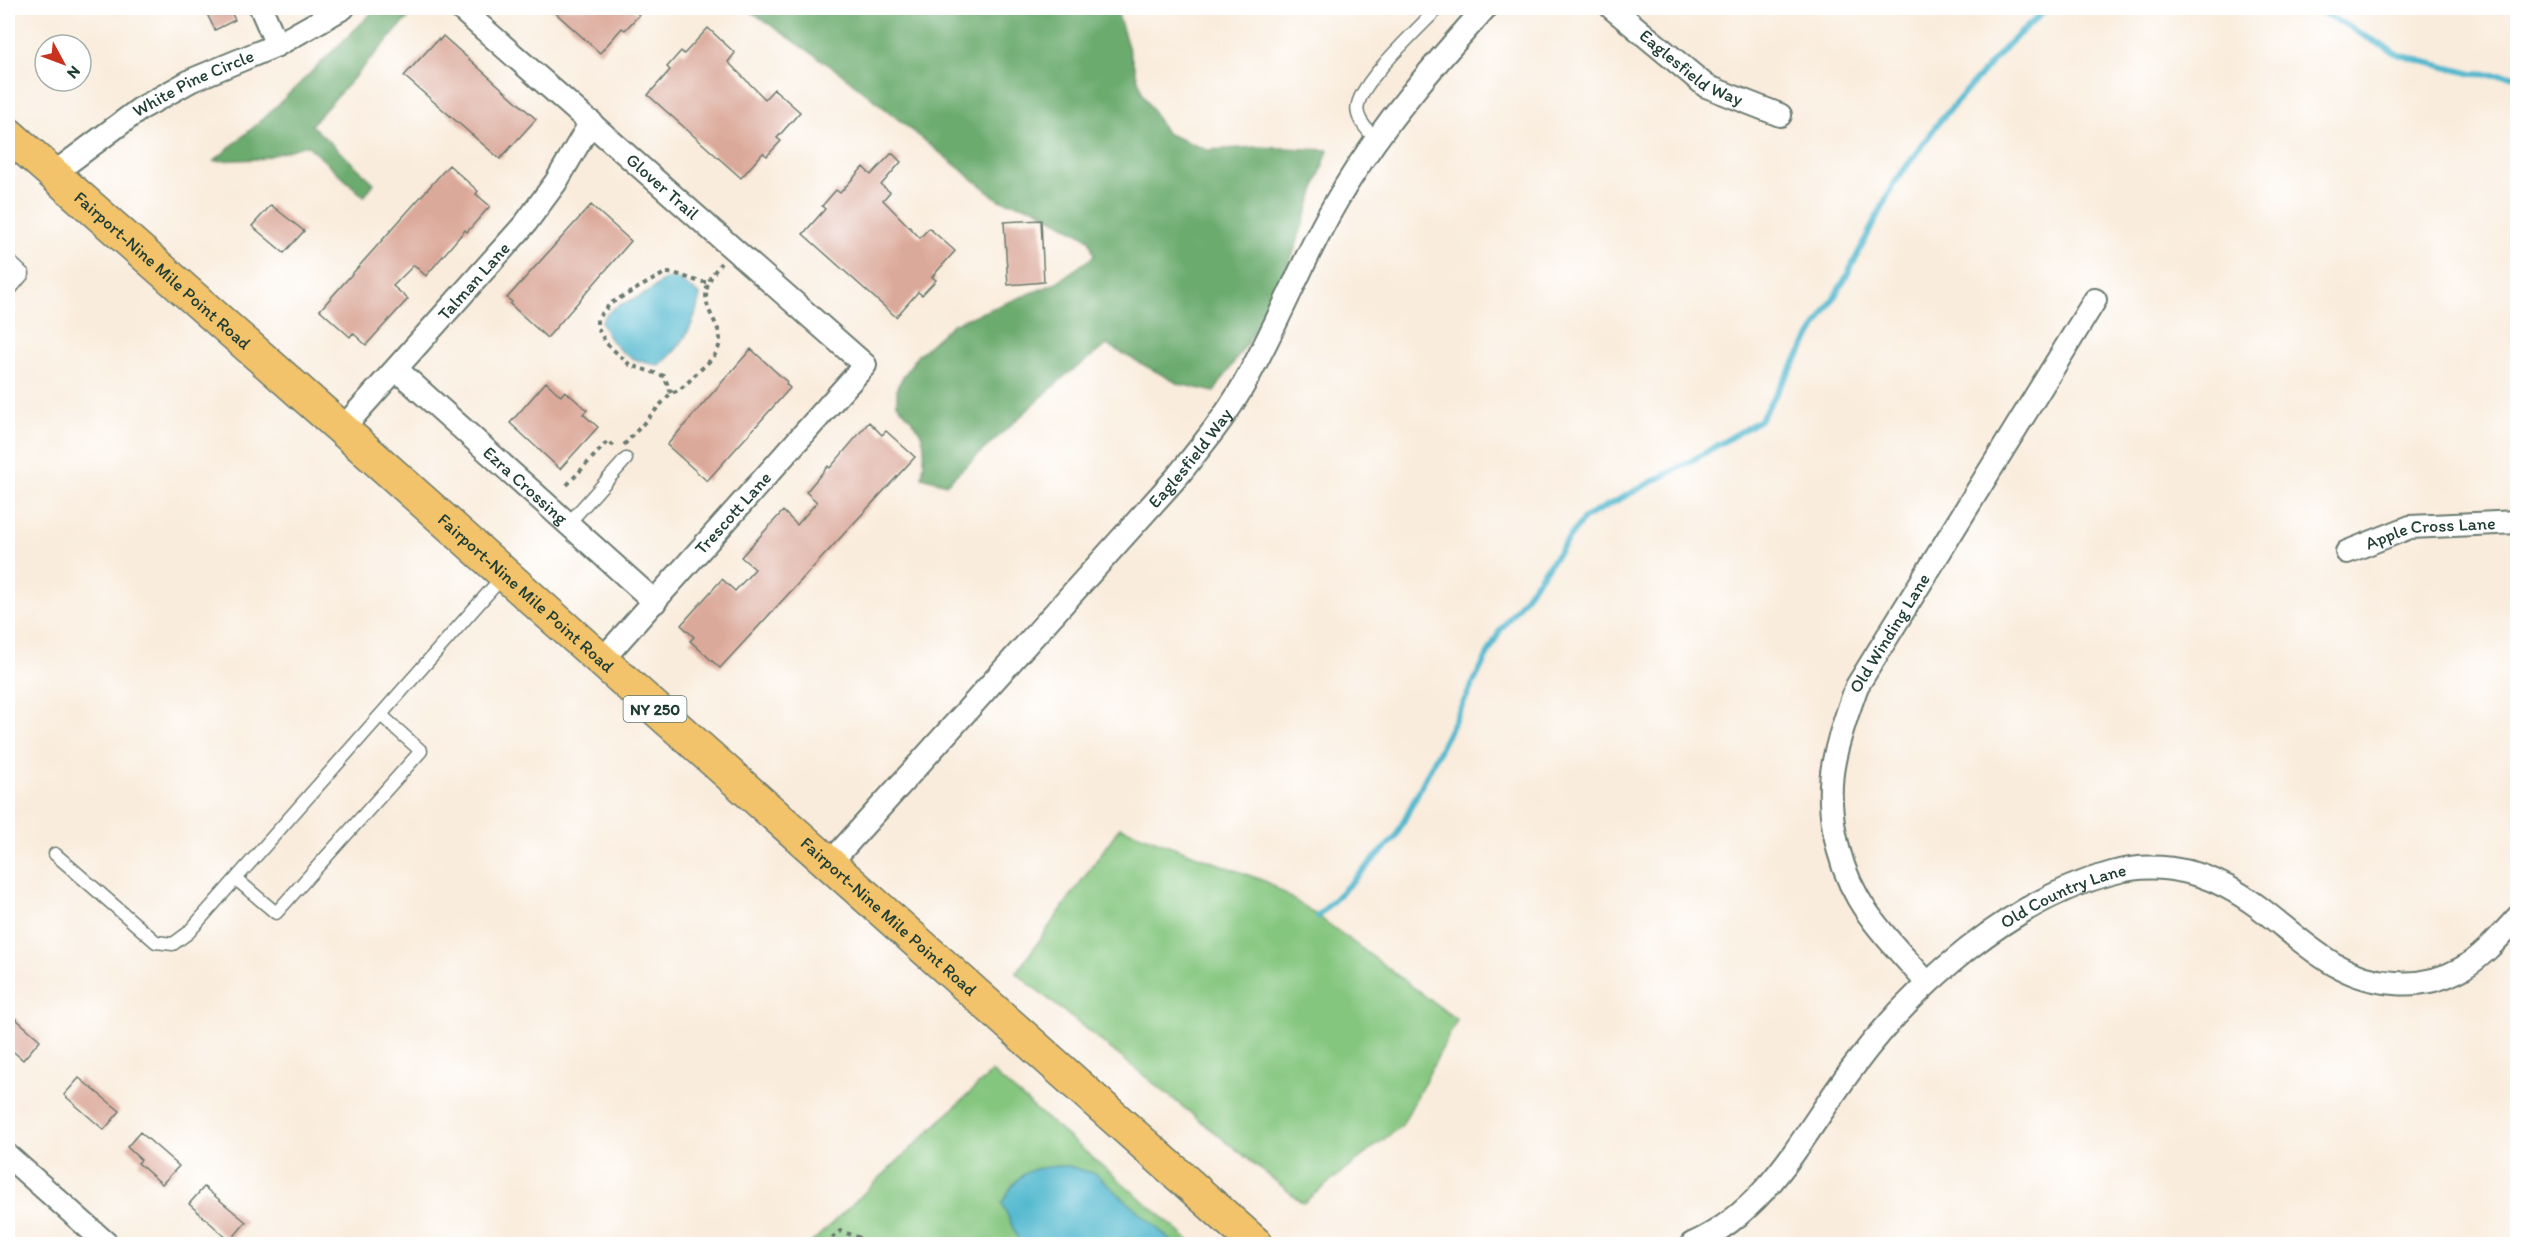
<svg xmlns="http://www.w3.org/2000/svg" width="2525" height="1252" viewBox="0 0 2525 1252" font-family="Itim,sans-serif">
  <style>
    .green { fill: #85c67f; stroke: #52825a; stroke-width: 1.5 }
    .forest { fill: #6cab6e; stroke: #467451; stroke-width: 1.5 }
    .water { fill: #50b7ce; stroke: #387a81; stroke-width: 1.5 }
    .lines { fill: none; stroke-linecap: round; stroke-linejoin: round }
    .stream { stroke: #50b7ce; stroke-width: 6 }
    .building { fill: #dba99a }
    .service-casing { stroke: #6b7a6f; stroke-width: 15 }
    .minor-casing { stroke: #6b7a6f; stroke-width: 26 }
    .primary-casing { stroke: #6b7a6f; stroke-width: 36 }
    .path { stroke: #6b7a6f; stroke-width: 4; stroke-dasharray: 4.5 4.5; stroke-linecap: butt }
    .service { stroke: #fff; stroke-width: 12 }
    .minor { stroke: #fff; stroke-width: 22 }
    .primary { stroke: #f2c36a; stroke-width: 33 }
    .labels { text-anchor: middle; stroke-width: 6; stroke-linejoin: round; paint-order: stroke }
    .shield { fill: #fff; stroke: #627771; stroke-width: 1.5 }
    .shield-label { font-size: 16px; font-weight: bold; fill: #1f3d34 }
    .street-label { font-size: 18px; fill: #1f3d34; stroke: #fff }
  </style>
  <rect width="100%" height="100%" fill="#fff"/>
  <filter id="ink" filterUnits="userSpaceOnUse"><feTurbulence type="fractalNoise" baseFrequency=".0167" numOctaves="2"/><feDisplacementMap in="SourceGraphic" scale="12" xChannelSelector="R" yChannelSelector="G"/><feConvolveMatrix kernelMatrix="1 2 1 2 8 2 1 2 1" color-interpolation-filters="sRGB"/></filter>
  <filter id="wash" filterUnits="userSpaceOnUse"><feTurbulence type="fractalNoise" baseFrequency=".008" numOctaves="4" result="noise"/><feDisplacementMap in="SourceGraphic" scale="24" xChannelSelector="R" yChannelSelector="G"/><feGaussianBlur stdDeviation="1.35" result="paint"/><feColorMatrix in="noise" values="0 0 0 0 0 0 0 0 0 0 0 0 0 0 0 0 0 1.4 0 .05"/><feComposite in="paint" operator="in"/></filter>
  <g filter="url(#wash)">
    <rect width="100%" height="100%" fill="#f9ecdc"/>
    <path class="green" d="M 1120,827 L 1267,882 L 1318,916 L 1457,1020 L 1402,1125 L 1303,1203 L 1016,973 Z
      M 992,1072 L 1167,1221 L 1193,1244 L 810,1244 Z"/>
    <path class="forest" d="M 377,8 L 417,8 L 311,125 L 374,183 L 364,197 L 307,145 L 259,159 L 214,161 L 262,120 Z
      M 746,8 L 1116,8 L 1143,95 L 1166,133 L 1207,150 L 1259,147 L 1328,150 L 1292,257 L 1249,340 L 1214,392 L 1179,384 L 1107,345 L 1065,376 L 946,484 L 922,477 C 928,437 924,433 897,404 L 897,387 L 916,357 L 953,324 L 1054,284 L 1094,256 L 1089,239 L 1034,208 L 999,200 L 839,72 Z"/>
    <path class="water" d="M 665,279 L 678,279 L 700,295 C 695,323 683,348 659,365 C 631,362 612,350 601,322 C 610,305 629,302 645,294 C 652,290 658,284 665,279 Z
      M 1068,1166 L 1096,1174 L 1175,1244 L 1020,1244 L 1002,1203 C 1020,1169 1030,1167 1068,1166 Z"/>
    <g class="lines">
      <path class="stream" d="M 2314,8 L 2399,55 L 2472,74 L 2518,76
        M 1318,916 L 1395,838 L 1499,632 L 1584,518 L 1691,461 L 1760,420 L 1845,279 L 1893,185 L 1939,122 L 2007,45 L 2048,8"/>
    </g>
    <g id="blocks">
      <path class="building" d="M 204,8 L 229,8 L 235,20 L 215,30 Z
        M 550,8 L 632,8 L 639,15 L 625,30 L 622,28 L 600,53 Z
        M 708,28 L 735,53 L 728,62 L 765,99 L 774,89 L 800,112 L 777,138 L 781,141 L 767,156 L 763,153 L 741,178 L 648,95 L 670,70 L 667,67 L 681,51 L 684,54 Z
        M 443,36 L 536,119 L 500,159 L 404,76 L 438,39 L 439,41 Z
        M 892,153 L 901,162 L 881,185 L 890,192 L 883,200 L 920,238 L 929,228 L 955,251 L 932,277 L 936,280 L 922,295 L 918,292 L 896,317 L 803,234 L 825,209 L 822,206 L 836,190 L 840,193 L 863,167 L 871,175 Z
        M 449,165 L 478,191 L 476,194 L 490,206 L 467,232 L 465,230 L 426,276 L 414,265 L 393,286 L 408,299 L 366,345 L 353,333 L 350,337 L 320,310 Z
        M 271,205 L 304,231 L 284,253 L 252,226 Z
        M 591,205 L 631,241 L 547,338 L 510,304 L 512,302 L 507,298 Z
        M 1041,220 L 1044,282 L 1008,285 L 1004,222 Z
        M 751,349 L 787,382 L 786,384 L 790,388 L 707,481 L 667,445 Z
        M 546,382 L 561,396 L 565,391 L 587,410 L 583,414 L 598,427 L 560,469 L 510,423 Z
        M 869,422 L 882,435 L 886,431 L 915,457 L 720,668 L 690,641 L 694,637 L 681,625 L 722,579 L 735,591 L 755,569 L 741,557 L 783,511 L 797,525 L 817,502 L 806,492 L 828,466 L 830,468 Z
        M 8,1012 L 40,1040 L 23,1060 L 8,1047 Z
        M 79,1078 L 120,1111 L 104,1130 L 64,1095 Z
        M 140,1132 L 179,1166 L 162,1184 L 138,1163 L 141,1160 L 127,1147 Z
        M 204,1187 L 246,1222 L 230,1241 L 189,1204 Z"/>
    </g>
  </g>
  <g filter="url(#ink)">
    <use href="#blocks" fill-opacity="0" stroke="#6b7a6f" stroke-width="1.5"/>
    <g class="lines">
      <g class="service-casing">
        <path id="service" d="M 1376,140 C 1368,130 1354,118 1358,104 C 1364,79 1418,29 1438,8
          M 8,260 L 23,274 L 8,292
          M 568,524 L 626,459
          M 55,854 L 156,942 L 173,944 L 188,933 L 504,575
          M 236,879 L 276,913 L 421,751 L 381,715"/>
      </g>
      <g class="minor-casing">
        <g id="minor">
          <path d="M 261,8 L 277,45"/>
          <path id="s1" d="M 460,8 L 865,365 L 601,661"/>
          <path id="s2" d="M 1612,8 L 1706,86 L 1780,115"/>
          <path id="s3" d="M 53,174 L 140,109 L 192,80 L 277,45 L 343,8"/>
          <path id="s4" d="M 396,369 L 655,602"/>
          <path id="s5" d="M 342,429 L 525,224 L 556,182 L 591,122"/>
          <path id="s6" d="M 2347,552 L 2410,527 L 2518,522"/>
          <path id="s7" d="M 830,863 L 1176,478 C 1200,448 1224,419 1243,386 C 1280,321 1306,250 1345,187 C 1385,121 1435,64 1485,8"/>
          <path id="s8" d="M 1927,983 C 1904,956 1876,929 1858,898 C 1836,860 1825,804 1834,761 C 1839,735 1848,711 1857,686 L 2095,300"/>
          <path d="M 8,1156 L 107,1244"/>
          <path id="s9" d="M 1692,1244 C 1770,1210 1805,1130 1854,1066 C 1915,984 2011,900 2112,873 C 2150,862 2192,868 2227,887 C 2287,918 2322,979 2395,983 C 2418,985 2441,980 2461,969 C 2483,957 2501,935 2518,917"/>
        </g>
      </g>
      <g class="primary-casing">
        <g id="primary">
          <path id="s10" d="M 8,134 L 342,429 L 1256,1244"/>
        </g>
      </g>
      <path class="path" d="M 671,393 L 664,376 L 630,365 L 606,343 L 597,327 L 597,319 L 611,303 L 665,273 C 681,272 691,282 706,282
        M 624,445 L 671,393 C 682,390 689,381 697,373 C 703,367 712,360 716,353 C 734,322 682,309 721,263
        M 567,485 L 608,441 L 616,448
        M 825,1244 L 840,1231 L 861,1238 L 865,1244"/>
      <use href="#service" class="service"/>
      <use href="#minor" class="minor"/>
      <use href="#primary" class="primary"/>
    </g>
  </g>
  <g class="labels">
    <rect class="shield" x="623.5" y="696" width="63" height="26" rx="4.5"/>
    <g class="shield-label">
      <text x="655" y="715">NY 250</text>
    </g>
    <g class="street-label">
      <text dy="6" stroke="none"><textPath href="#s2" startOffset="100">Eaglesfield Way</textPath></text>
      <text dy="6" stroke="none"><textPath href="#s3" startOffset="168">White Pine Circle</textPath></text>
      <text dy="6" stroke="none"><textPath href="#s1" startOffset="270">Glover Trail</textPath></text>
      <text dy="6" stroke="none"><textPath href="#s10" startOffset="206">Fairport-Nine Mile Point Road</textPath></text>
      <text dy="6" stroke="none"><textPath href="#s5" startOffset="198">Talman Lane</textPath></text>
      <text dy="6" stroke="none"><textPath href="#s7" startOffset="542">Eaglesfield Way</textPath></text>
      <text dy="6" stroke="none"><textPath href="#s4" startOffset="174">Ezra Crossing</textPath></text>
      <text transform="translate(733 513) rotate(-48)" y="6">Trescott Lane</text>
      <text dy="6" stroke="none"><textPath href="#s6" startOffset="87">Apple Cross Lane</textPath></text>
      <text dy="6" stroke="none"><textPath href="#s10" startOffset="692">Fairport-Nine Mile Point Road</textPath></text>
      <text dy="6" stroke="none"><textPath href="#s8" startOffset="392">Old Winding Lane</textPath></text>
      <text dy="6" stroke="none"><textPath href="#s9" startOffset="518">Old Country Lane</textPath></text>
      <text dy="6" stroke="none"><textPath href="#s10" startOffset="1178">Fairport-Nine Mile Point Road</textPath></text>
    </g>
  </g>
  <rect width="2525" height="1252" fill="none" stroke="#fff" stroke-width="30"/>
  <g transform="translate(63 63) rotate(131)"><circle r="28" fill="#ffffff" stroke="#a5b1ae" stroke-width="1.5"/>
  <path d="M0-4.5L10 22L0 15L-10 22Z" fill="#c8321e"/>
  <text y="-9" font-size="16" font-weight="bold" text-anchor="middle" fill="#1f3d34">N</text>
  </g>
</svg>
